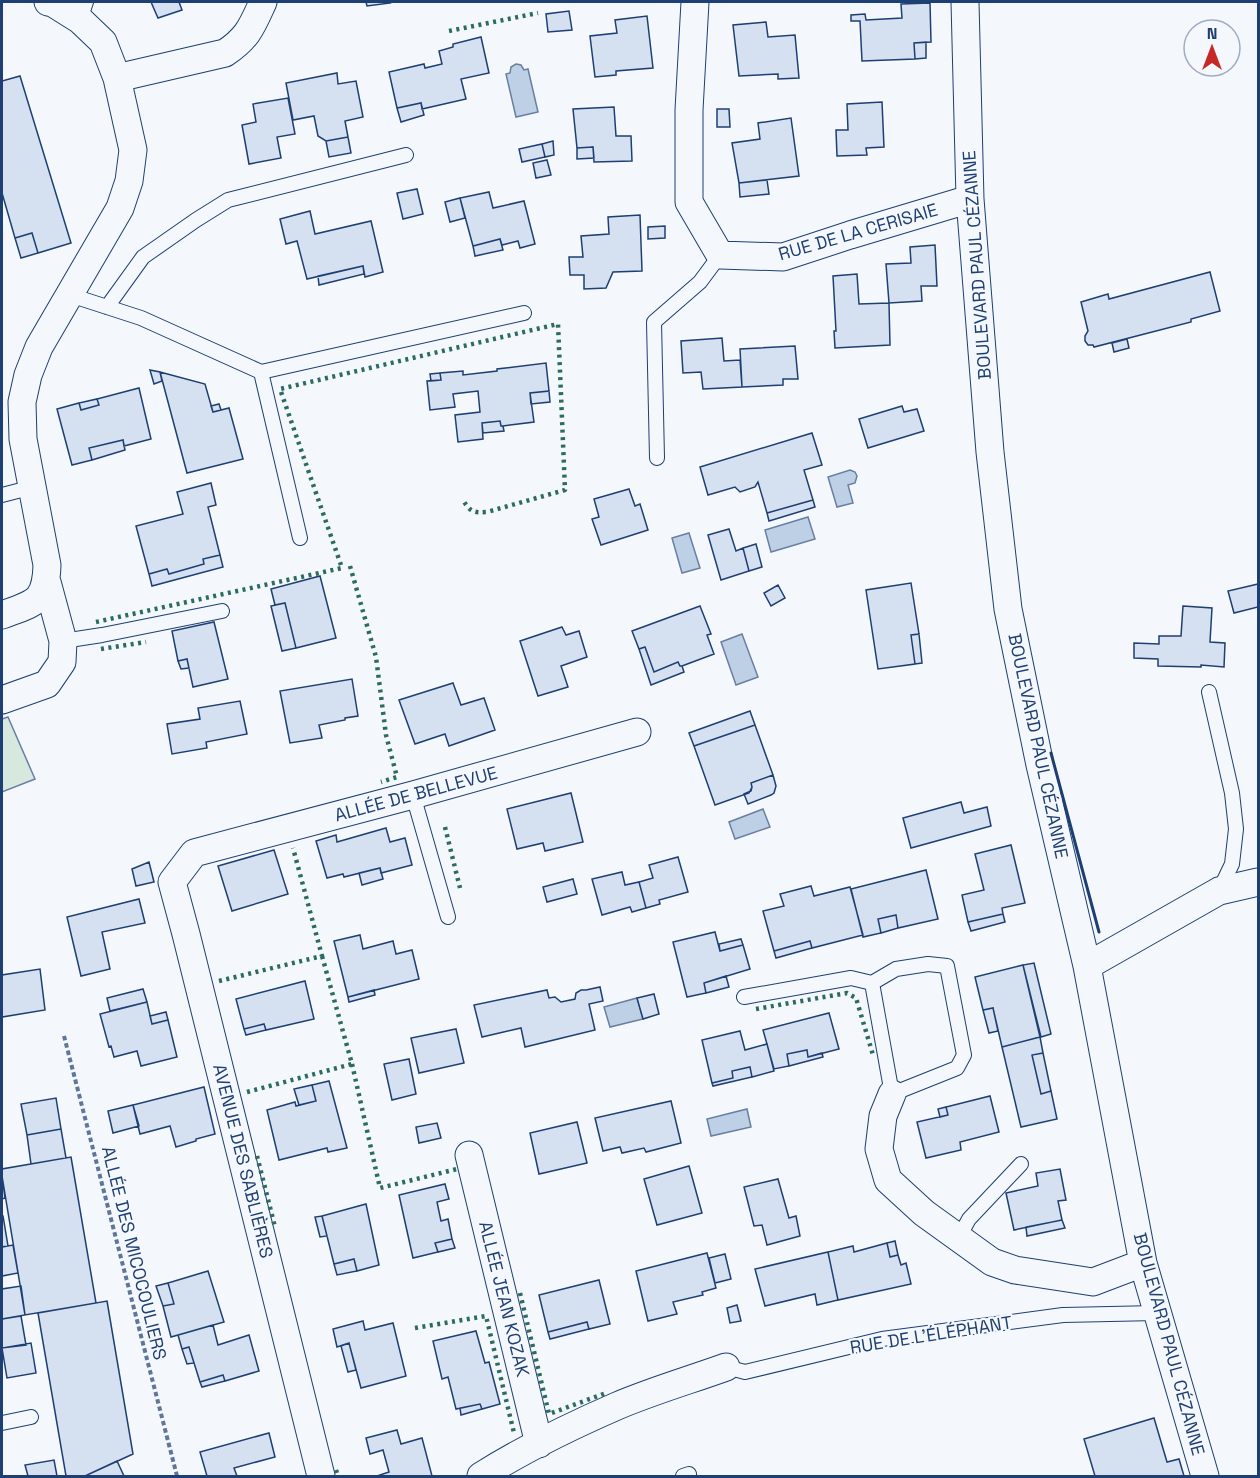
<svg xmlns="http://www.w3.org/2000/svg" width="1260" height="1478" viewBox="0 0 1260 1478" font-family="'Space Grotesk',sans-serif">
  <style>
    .green { fill: #d7e8df; stroke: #687fa3; stroke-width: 1.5 }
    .water { fill: #bed0e5; stroke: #687fa3; stroke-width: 1.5 }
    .building { fill: #d5e0f0; stroke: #1d3f73; stroke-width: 1.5 }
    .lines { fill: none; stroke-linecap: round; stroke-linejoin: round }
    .lane-casing { stroke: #1d3f73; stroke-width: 16 }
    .street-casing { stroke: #1d3f73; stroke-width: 29 }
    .path { stroke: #5e769c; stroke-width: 4; stroke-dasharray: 4.5 3; stroke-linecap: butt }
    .lane { stroke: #f4f7fb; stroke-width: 14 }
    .street { stroke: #f4f7fb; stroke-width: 27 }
    .hedge { stroke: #2c6c60; stroke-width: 4.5; stroke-dasharray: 3 4.5; stroke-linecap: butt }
    .wall { stroke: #1d3f73; stroke-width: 3 }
    .labels { text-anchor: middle; stroke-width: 4.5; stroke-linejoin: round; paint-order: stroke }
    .street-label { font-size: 18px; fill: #1d3f73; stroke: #f4f7fb }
  </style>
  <rect width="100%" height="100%" fill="#f4f7fb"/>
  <path class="green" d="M 8,717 L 35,779 L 2,792 L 2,719 Z"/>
  <path class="water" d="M 516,64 L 521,65 L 524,70 L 528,69 L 538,112 L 516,117 L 506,74 L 510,73 L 511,67 Z
    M 850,470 L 855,472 L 857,476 L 855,483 L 848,485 L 853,503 L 837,507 L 828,477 Z
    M 808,517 L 815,539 L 771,552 L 765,530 Z
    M 689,533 L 700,568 L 682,573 L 672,538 Z
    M 742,634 L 758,677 L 736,685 L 721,642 Z
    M 763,809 L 770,827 L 735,839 L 729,822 Z
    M 637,998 L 643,1019 L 610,1027 L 604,1007 Z
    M 747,1109 L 751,1127 L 711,1136 L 707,1119 Z"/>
  <path class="building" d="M 151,2 L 179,2 L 182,10 L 158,18 Z
    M 366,2 L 389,2 L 390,3 L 367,6 Z
    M 930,3 L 931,42 L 914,43 L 915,59 L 862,61 L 860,21 L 851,21 L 851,15 L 865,14 L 866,20 L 902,18 L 901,4 Z
    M 569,11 L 572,30 L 548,32 L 546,14 Z
    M 647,16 L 653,68 L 616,71 L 616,75 L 595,77 L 590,36 L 617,33 L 615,20 Z
    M 766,22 L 768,37 L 795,35 L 799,78 L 778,79 L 778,74 L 739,76 L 733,25 Z
    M 481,37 L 489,73 L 461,79 L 466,99 L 422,109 L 421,103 L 397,108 L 389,72 L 424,64 L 425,68 L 442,64 L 439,51 L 453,47 L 453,44 Z
    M 926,42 L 926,58 L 915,59 L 914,43 Z
    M 337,73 L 338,84 L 356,81 L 363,117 L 345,121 L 348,137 L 326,141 L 318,136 L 314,116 L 293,120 L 286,83 Z
    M 20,76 L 71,243 L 38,253 L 32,233 L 15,238 L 2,193 L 2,81 Z
    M 288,98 L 295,134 L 277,137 L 281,158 L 249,164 L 242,125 L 256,122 L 253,104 Z
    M 882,102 L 884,147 L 866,148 L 867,155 L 837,156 L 836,130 L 848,130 L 847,104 Z
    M 421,103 L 424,115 L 401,122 L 397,108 Z
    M 614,107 L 616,136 L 631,136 L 632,161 L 594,162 L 593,147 L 577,148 L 573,109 Z
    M 717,109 L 729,109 L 730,127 L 717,127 Z
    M 791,118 L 799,176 L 739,183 L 732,143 L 760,139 L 758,123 Z
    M 348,137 L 351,153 L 329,157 L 326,141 Z
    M 553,141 L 554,155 L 545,157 L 542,144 Z
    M 542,144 L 545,157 L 522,162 L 519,149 Z
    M 593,147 L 594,158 L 577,159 L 577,148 Z
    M 547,160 L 551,175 L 536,178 L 533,163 Z
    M 767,180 L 769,194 L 740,197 L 739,183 Z
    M 417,189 L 423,214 L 403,219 L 397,193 Z
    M 489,192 L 493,208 L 524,201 L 535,244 L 520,248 L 518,241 L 502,245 L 500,239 L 473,246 L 460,198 Z
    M 460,198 L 465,218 L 450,222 L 445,202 Z
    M 310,211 L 315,234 L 371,221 L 383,272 L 365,277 L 363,266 L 307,279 L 297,241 L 286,244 L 280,219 Z
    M 640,215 L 642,271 L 613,272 L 606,288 L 584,289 L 584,275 L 570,275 L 569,257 L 583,257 L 581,236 L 609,234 L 608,217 Z
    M 665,226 L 665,238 L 648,239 L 648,227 Z
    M 32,233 L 38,253 L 21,258 L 15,238 Z
    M 500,239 L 503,250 L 475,256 L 473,246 Z
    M 935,245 L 937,286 L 921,286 L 922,301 L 889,303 L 886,264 L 911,263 L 910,247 Z
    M 363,266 L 364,274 L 319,285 L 318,276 Z
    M 1210,272 L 1220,311 L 1191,319 L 1191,322 L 1094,347 L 1093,345 L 1088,345 L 1085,341 L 1085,336 L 1088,331 L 1081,302 L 1108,294 L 1109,299 Z
    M 857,274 L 859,304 L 889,303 L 890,345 L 835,348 L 834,331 L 836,331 L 833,276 Z
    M 722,338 L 724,361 L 740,360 L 742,387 L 703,389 L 701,372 L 683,373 L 681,341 Z
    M 1127,339 L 1129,348 L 1114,352 L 1112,343 Z
    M 795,346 L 798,379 L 783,379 L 783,385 L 742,387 L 740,349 Z
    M 546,363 L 549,391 L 530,393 L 534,422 L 503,426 L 501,426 L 500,421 L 482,423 L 483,439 L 458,442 L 455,415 L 480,412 L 478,391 L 453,394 L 455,407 L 430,410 L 427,381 L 441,380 L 440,373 L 463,371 L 463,375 L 497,371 L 497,369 Z
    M 150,370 L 160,372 L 162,381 L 154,384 Z
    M 160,372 L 205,384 L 213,412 L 229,408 L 243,459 L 187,473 Z
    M 440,373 L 441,380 L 431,381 L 430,374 Z
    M 139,388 L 151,439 L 124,446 L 123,440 L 89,448 L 92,460 L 72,465 L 57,409 L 79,403 L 81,410 L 99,405 L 97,399 Z
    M 549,391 L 550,402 L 531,404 L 530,393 Z
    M 97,399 L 99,405 L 81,410 L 79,403 Z
    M 219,404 L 221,410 L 213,412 L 211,406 Z
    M 902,406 L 904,412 L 917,409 L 924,431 L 868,448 L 859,419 Z
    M 500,421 L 501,426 L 503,426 L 504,431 L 483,433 L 482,423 Z
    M 812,433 L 822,465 L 804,470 L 813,500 L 767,513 L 758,482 L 755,487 L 740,492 L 735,487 L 708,495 L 700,467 Z
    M 123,440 L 125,450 L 92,460 L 89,448 Z
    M 211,483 L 216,505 L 208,507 L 220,555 L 203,559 L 204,564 L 169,574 L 167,569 L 149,574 L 136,526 L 183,514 L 177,492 Z
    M 629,489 L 635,506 L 640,504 L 648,530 L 601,545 L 592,519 L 599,517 L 594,499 Z
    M 813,500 L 815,507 L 769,521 L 767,513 Z
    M 729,529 L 736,551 L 743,548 L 749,571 L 721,580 L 708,535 Z
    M 756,544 L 762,567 L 749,571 L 743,548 Z
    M 220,555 L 223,567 L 152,586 L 149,574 L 167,569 L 169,574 L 204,564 L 203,559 Z
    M 320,576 L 336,638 L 296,648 L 285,603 L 275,605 L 271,589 Z
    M 911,583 L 919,634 L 911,635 L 915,664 L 878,669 L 866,590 Z
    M 1258,584 L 1258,607 L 1234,613 L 1228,591 Z
    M 778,585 L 785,598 L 771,606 L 764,593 Z
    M 285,603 L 296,648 L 282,651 L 271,606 Z
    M 700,606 L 711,634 L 707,635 L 714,654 L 682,666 L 680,666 L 678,662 L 654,672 L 645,647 L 639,649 L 632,631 Z
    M 1183,606 L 1212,608 L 1210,642 L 1225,643 L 1224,667 L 1201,665 L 1201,667 L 1158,666 L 1158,659 L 1134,658 L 1134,643 L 1159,644 L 1159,636 L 1181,636 Z
    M 214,622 L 228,679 L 193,687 L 187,659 L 178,661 L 172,631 Z
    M 562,627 L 566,635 L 579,631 L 587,657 L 561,666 L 568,687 L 538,696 L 520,641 Z
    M 919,634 L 922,663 L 915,664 L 911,635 Z
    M 645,647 L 654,672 L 678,662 L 680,666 L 682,666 L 684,672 L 651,685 L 639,649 Z
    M 187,659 L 189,668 L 181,669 L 178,661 Z
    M 352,679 L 358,716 L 345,718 L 345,720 L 319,725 L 322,738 L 290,743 L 280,691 Z
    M 453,683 L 461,705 L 484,698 L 495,730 L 449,746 L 445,734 L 415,744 L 399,700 Z
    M 240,701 L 247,734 L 206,742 L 207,748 L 172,754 L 167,724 L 200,719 L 198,708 Z
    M 750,711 L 755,725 L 694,746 L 689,733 Z
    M 755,725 L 773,775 L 751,783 L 752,787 L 749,793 L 715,805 L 694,746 Z
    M 773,775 L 776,786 L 774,793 L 771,795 L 748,804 L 744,794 L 751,791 L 752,787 L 751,783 Z
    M 571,793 L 583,842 L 545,851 L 543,843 L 517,849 L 507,809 Z
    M 961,802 L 964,813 L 987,807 L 991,826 L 911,848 L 903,818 Z
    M 386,828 L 390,842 L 405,838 L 412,865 L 381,873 L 380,868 L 344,877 L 343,874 L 327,878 L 316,841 L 336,835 L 337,842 Z
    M 1011,845 L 1025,903 L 1002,908 L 1003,914 L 968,922 L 962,895 L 984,890 L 975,854 Z
    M 274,850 L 288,894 L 232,911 L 218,866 Z
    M 678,857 L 688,892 L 659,900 L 660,904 L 646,908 L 639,882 L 653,878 L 649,865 Z
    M 149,862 L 154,882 L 136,886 L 132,869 Z
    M 380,868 L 383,879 L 362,885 L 359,873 Z
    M 926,870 L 938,919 L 898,928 L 896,915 L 878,919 L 881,933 L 863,937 L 851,889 Z
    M 622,872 L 625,885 L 639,882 L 646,908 L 632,912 L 630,907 L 602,915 L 592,879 Z
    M 573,879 L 577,894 L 547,902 L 543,887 Z
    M 811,886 L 814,896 L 850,887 L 863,935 L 812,948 L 810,941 L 774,951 L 763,911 L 784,906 L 780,894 Z
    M 139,899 L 145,923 L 102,932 L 110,969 L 81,976 L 67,917 Z
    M 1003,914 L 1005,922 L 971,931 L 968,922 Z
    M 896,915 L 898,928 L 881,933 L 878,919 Z
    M 715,932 L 720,951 L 743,945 L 750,969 L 704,983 L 706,993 L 687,997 L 673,942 Z
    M 360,935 L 363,949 L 393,941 L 396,954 L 412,950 L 419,979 L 348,997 L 334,941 Z
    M 741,939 L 743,945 L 720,951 L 719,944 Z
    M 810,941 L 812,948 L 776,958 L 774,951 Z
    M 1034,963 L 1051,1034 L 1041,1037 L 1023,965 Z
    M 1023,965 L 1040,1037 L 1002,1047 L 993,1008 L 983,1010 L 975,977 Z
    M 40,969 L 45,1010 L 2,1017 L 2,975 Z
    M 726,976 L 729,987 L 706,993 L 704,983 Z
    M 305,981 L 314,1019 L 266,1030 L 264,1024 L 244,1029 L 236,999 Z
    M 600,987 L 603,1001 L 589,1004 L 595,1030 L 525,1047 L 521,1028 L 482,1037 L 474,1005 L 547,990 L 549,998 L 555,997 L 561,1002 L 575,999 L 576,993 L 581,990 L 586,990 Z
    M 143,989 L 147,1002 L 110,1011 L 107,998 Z
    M 374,990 L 375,995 L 349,1002 L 348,997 Z
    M 654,994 L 659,1014 L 643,1019 L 637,998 Z
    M 147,1002 L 152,1024 L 168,1020 L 177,1057 L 141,1066 L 137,1051 L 114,1057 L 111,1046 L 109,1047 L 100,1014 Z
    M 993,1008 L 998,1031 L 989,1033 L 983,1010 Z
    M 166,1012 L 168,1020 L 152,1024 L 150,1016 Z
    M 829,1013 L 839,1049 L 808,1057 L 807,1050 L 787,1054 L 789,1066 L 774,1069 L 763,1030 Z
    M 264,1024 L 266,1030 L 246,1035 L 244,1029 Z
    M 456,1029 L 464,1063 L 419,1073 L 411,1038 Z
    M 740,1031 L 745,1050 L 767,1044 L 774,1071 L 752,1077 L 750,1067 L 732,1071 L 733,1078 L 712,1083 L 702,1040 Z
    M 1040,1037 L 1043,1053 L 1032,1055 L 1041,1094 L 1051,1091 L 1057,1119 L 1021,1127 L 1002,1047 Z
    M 807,1050 L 808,1057 L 822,1053 L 823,1057 L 789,1066 L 787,1054 Z
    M 1043,1053 L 1051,1091 L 1041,1094 L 1032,1055 Z
    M 409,1059 L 416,1094 L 392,1100 L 384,1064 Z
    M 750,1067 L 752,1077 L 713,1086 L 712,1083 L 733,1078 L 732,1071 Z
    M 329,1081 L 347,1148 L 328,1152 L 327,1148 L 279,1160 L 267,1110 L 295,1102 L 296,1106 L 316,1101 L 312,1085 Z
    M 312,1085 L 316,1101 L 299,1105 L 294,1089 Z
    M 204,1087 L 215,1134 L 196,1139 L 196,1141 L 176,1147 L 170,1126 L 140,1134 L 133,1105 Z
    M 990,1096 L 999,1132 L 960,1142 L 961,1150 L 926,1158 L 917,1122 L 948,1115 L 946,1107 Z
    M 56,1098 L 61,1129 L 27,1135 L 21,1104 Z
    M 671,1101 L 681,1143 L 646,1152 L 644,1148 L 622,1153 L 620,1147 L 603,1151 L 595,1118 Z
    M 133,1105 L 139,1126 L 113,1133 L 108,1111 Z
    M 946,1107 L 948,1115 L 940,1117 L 938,1109 Z
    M 577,1122 L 587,1163 L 539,1174 L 530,1133 Z
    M 437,1123 L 441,1138 L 419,1143 L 416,1127 Z
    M 61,1129 L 66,1158 L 31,1164 L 27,1135 Z
    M 71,1157 L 96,1303 L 25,1315 L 2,1176 L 2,1169 Z
    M 689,1166 L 702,1213 L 657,1225 L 644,1179 Z
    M 1060,1169 L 1066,1200 L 1058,1201 L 1062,1220 L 1014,1230 L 1006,1193 L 1038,1186 L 1036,1173 Z
    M 2,1176 L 5,1198 L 2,1199 Z
    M 778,1179 L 789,1218 L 796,1216 L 800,1236 L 767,1245 L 762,1225 L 754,1226 L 744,1187 Z
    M 445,1184 L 449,1199 L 437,1202 L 441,1221 L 448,1219 L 452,1239 L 435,1243 L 438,1252 L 413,1258 L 399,1195 Z
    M 366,1204 L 379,1265 L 357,1271 L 354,1259 L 334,1264 L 322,1216 Z
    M 2,1216 L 3,1216 L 8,1246 L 2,1247 Z
    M 322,1216 L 327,1236 L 320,1237 L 315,1217 Z
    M 1062,1220 L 1065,1228 L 1027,1236 L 1026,1227 Z
    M 452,1239 L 455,1248 L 438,1252 L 435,1243 Z
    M 895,1241 L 898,1255 L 890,1257 L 887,1243 Z
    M 887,1243 L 890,1257 L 898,1255 L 901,1265 L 906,1263 L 911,1284 L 838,1300 L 828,1252 L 853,1246 L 854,1252 Z
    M 13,1245 L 18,1273 L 2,1276 L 2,1247 Z
    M 828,1252 L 838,1300 L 817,1305 L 815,1294 L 765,1306 L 755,1269 Z
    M 707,1253 L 716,1288 L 702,1292 L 703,1295 L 673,1302 L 677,1314 L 648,1321 L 636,1271 Z
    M 725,1254 L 731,1279 L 715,1283 L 709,1258 Z
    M 354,1259 L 357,1271 L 337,1275 L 334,1264 Z
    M 208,1271 L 224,1322 L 171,1337 L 163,1306 L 174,1304 L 168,1283 Z
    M 599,1280 L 610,1324 L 589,1329 L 587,1322 L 548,1332 L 539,1295 Z
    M 168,1283 L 174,1304 L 163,1306 L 156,1286 Z
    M 21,1286 L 25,1315 L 2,1319 L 2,1289 Z
    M 107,1301 L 133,1454 L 85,1476 L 66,1476 L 38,1313 Z
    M 737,1305 L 741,1321 L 730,1323 L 727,1308 Z
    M 21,1316 L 26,1345 L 2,1348 L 2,1319 Z
    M 363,1321 L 365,1330 L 393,1323 L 406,1376 L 361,1388 L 349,1343 L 337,1347 L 333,1329 Z
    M 587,1322 L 589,1329 L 550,1339 L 548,1332 Z
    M 213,1325 L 218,1345 L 249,1335 L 259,1371 L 225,1381 L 223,1375 L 200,1382 L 189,1347 L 182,1349 L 178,1335 Z
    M 476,1331 L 485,1363 L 489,1362 L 500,1404 L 482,1409 L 480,1404 L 456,1409 L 448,1377 L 442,1379 L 433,1341 Z
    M 31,1343 L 36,1373 L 7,1378 L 2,1348 Z
    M 349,1343 L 356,1370 L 348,1372 L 341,1346 Z
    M 189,1347 L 194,1363 L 187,1364 L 182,1349 Z
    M 223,1375 L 225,1381 L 202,1387 L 200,1382 Z
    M 480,1404 L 482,1409 L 461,1415 L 460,1408 Z
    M 1154,1418 L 1167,1462 L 1179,1459 L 1184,1476 L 1095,1476 L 1084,1439 Z
    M 397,1430 L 401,1444 L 422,1438 L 432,1476 L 377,1476 L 389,1472 L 383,1450 L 370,1454 L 366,1438 Z
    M 269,1433 L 275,1457 L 234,1468 L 237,1476 L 207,1476 L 200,1452 Z
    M 54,1460 L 57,1476 L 28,1476 L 25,1465 Z
    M 117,1461 L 124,1476 L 85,1476 Z"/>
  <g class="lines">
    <g class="lane-casing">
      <path id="lane" d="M 80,20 L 86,2
        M 70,295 L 141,318 L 261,372 L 524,313
        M 107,307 L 143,257 L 196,220 L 228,200 L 406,155
        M 261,372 L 300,538
        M 657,458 L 654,322 L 700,282 L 720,255
        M 2,495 L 33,487
        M 63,641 L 102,635 L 222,611
        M 1209,692 L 1232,793 L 1236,829 L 1232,864 L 1219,891
        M 413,795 L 448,917
        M 928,964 L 947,966 L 964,1055 L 957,1068 L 892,1094 L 872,983 L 896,969 Z
        M 744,997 L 851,978 L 872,983
        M 958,1239 L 969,1219 L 1021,1164
        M 726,1367 L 745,1372 L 882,1339 L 1063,1315 L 1157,1313
        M 2,1423 L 31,1417
        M 683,1476 L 689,1474 L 689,1476"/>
    </g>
    <g class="street-casing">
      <path id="street" d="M 695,2 L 689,110 L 689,202 L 720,255 L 783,257 L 850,235 L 970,199
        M 965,2 L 970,199 L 990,452 L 1008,609 L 1040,765 L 1087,966 L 1143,1263 L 1205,1476
        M 117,78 L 225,53 C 248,38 252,26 263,2
        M 2,615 C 34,603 46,603 47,565 L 23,439 L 22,402 L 28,375 L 39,347 L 120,208 L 129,181 L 133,150 L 117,78 L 103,42 L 80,20 L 53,3 L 48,2
        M 2,700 L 47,684 L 62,662 L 63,641 L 47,582
        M 1087,966 L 1219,891 L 1258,882
        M 892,1094 L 883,1116 L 879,1149 L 888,1180 L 924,1213 L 992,1262 L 1015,1270 L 1093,1282 L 1143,1263
        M 469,1155 L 539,1444
        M 321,1476 L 186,934 L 172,882 L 194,853 L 413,795 L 637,732
        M 481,1476 C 524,1449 571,1426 617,1406 C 652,1391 690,1380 726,1367"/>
    </g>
    <path class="path" d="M 64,1036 L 177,1476"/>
    <use href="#lane" class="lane"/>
    <use href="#street" class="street"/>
    <path class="hedge" d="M 449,31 L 538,13
      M 350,566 L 376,657 L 386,735 L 397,777 L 381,782
      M 96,622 L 342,568 L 280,389 L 558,324 L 565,490 L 487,512 C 474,513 470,512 463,500
      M 101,649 L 146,642
      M 445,827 L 460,888
      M 219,981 L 322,956 L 293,848
      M 756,1009 L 847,993 L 856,998 L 873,1055
      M 352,1064 L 380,1188 L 457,1169
      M 247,1092 L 352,1064 L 322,956
      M 257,1156 L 275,1227
      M 520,1293 L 549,1414 L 606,1393
      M 415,1328 L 486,1316 L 514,1433
      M 336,1470 L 338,1476"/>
    <path class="wall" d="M 1051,753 L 1099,932"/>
  </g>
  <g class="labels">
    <g class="street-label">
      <text transform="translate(858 232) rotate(-16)" y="6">RUE DE LA CERISAIE</text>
      <text transform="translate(977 265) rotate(-94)" y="6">BOULEVARD PAUL CÉZANNE</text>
      <text transform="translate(1038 746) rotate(78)" y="6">BOULEVARD PAUL CÉZANNE</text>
      <text transform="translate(416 794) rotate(-15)" y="6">ALLÉE DE BELLEVUE</text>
      <text transform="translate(243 1161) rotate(76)" y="6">AVENUE DES SABLIÈRES</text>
      <text transform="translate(134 1253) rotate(76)" y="6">ALLÉE DES MICOCOULIERS</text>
      <text transform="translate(504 1299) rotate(76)" y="6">ALLÉE JEAN KOZAK</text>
      <text transform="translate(931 1335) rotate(-9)" y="6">RUE DE L'ÉLÉPHANT</text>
      <text transform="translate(1169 1344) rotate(75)" y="6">BOULEVARD PAUL CÉZANNE</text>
    </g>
  </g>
  <rect width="1260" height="1478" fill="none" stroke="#1d3f73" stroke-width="6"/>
  <g transform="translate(1212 48)"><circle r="28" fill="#f4f7fb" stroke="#9eadc5" stroke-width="1.5"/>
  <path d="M0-4.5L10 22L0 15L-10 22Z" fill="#c62828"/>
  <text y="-9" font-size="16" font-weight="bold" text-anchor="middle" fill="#1d3f73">N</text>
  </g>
</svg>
